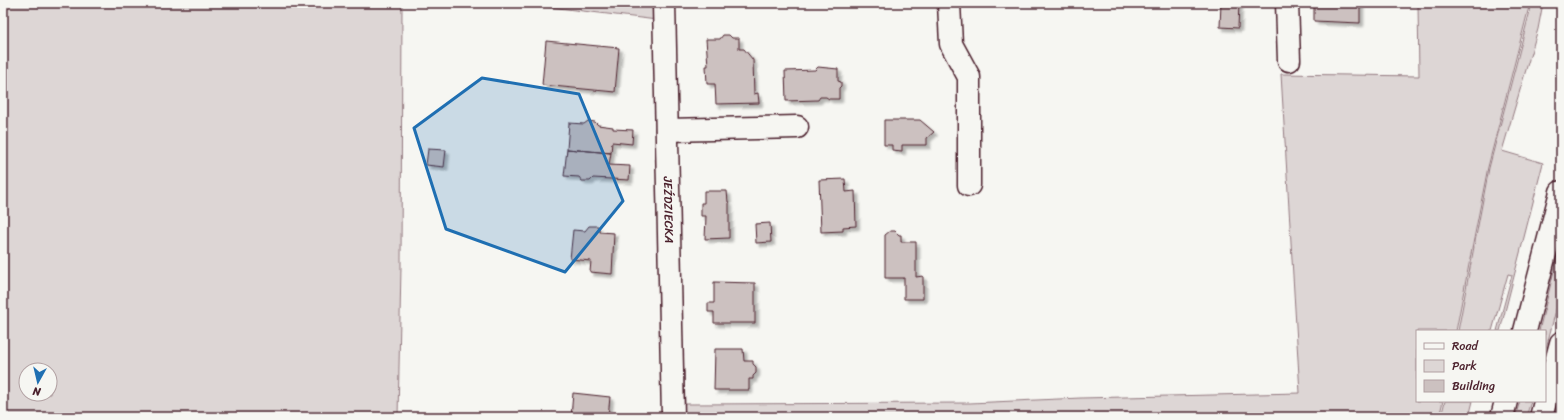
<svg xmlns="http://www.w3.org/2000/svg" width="1564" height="420" viewBox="0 0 1564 420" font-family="Sriracha,sans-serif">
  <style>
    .green { fill: #ddd6d5; stroke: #947a80; fill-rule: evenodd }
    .building { fill: #ccc1c0; stroke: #4a1f2b; filter: url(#shadow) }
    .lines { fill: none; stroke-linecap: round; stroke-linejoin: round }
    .minor-casing { stroke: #4a1f2b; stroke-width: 25 }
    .highway-casing { stroke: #4a1f2b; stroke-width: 25 }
    .minor { stroke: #f6f6f2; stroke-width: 22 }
    .highway { stroke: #f6f6f2; stroke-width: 22 }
    .marked { fill: #1f6fb2; fill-opacity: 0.2; stroke: #1f6fb2; stroke-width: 3; stroke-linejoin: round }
    .labels { text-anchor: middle; stroke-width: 3; stroke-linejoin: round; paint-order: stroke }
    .street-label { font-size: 12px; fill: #4a1f2b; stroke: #f6f6f2 }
  </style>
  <defs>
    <filter id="shadow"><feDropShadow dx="3.5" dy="3.5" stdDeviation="1" flood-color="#0004"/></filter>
  </defs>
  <rect width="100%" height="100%" fill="#f6f6f2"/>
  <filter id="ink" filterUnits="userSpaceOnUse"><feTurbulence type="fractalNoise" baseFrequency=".025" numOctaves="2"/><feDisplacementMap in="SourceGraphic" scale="8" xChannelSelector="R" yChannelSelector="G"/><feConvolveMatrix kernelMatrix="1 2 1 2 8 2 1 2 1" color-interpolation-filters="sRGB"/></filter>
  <g filter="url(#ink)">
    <path class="green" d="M 3,3 L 402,3 L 401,267 L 398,417 L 3,417 ZM 26,370 L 50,370 L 50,394 L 26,394 Z
      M 517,3 L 656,3 L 657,20 Z
      M 1418,3 L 1530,3 L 1488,167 L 1456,331 L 1417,331 L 1417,401 L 1443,401 L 1439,417 L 679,417 L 678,372 L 684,371 L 685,404 L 970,403 L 1081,398 L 1300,393 L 1281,74 L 1419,76 Z
      M 1532,3 L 1543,3 L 1538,29 L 1502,151 L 1543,163 L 1500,331 L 1497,331 L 1512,275 L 1508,274 L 1492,331 L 1458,331 L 1489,168 Z
      M 1561,243 L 1561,291 L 1545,352 L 1545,331 L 1539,331 Z
      M 1445,401 L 1473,401 L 1469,417 L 1441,417 Z
      M 1520,401 L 1531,401 L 1526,417 L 1515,417 Z"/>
    <path class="building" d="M 1221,3 L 1239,3 L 1238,28 L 1220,27 Z
      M 1314,3 L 1360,3 L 1360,23 L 1314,21 Z
      M 723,35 L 729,35 L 732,38 L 739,38 L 739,49 L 744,49 L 753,60 L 754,94 L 758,93 L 759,103 L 716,104 L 715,84 L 707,84 L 706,66 L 708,66 L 706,39 L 720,39 Z
      M 546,41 L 619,48 L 615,92 L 542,85 Z
      M 818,67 L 838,69 L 838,81 L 841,82 L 841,86 L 839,88 L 839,99 L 829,99 L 826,97 L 820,97 L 818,100 L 786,101 L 785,71 L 815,70 Z
      M 884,120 L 920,120 L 934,132 L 927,138 L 927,145 L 902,145 L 902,151 L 892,150 L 892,145 L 884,145 Z
      M 588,121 L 595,122 L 598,125 L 613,127 L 613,129 L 633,130 L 632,144 L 612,142 L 611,153 L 567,149 L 569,123 L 584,124 Z
      M 428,149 L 446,150 L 444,167 L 426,165 Z
      M 567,149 L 611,153 L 609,165 L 630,166 L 629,180 L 593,178 L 590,181 L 582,181 L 579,177 L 564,176 Z
      M 845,179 L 846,192 L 855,191 L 856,226 L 843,227 L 843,231 L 821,232 L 819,180 Z
      M 704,191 L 727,191 L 728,202 L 729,202 L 729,238 L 705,239 L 706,216 L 701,216 L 701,203 L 704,203 Z
      M 770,223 L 771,242 L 756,243 L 755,224 Z
      M 589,226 L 598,226 L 600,232 L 614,233 L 612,274 L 590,272 L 591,261 L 570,259 L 573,230 L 585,231 Z
      M 890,231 L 895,231 L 899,235 L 901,235 L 901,242 L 916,242 L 916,277 L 923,276 L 923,299 L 904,299 L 904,278 L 885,278 L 885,235 Z
      M 714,282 L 755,283 L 755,323 L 714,323 L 714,312 L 708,312 L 708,303 L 714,303 Z
      M 715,349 L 743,349 L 744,361 L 753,361 L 753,364 L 756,367 L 756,373 L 753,376 L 753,379 L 749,379 L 749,390 L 714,390 Z
      M 573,393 L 610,397 L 608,417 L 571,417 Z"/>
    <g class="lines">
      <g class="minor-casing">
        <g id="minor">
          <path id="s1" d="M 664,3 L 673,417"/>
          <path d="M 949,3 L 951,44 L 969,77 L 969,185"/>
          <path d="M 1287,3 L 1289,60"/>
          <path d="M 667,130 L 797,127"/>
        </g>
      </g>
      <g class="highway-casing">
        <path id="highway" d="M 1525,331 L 1561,192
          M 1502,417 L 1506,401
          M 1541,417 L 1561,343"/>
      </g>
      <use href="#minor" class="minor"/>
      <use href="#highway" class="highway"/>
    </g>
  </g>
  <path class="marked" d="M 482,78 L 579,94 L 623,201 L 565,272 L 446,229 L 414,128 Z"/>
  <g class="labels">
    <g class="street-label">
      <text dy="4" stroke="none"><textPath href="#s1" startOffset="207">JEŹDZIECKA</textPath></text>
    </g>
  </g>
  <rect width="1564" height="420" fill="none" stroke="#f6f6f2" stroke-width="16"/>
  <rect x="8" y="8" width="1548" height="404" fill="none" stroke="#4a1f2b" stroke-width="1.5" filter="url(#ink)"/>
  <rect x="1416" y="330" width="130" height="72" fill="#f6f6f2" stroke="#b1a0a2"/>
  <rect x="1424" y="343" width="20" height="6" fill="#f6f6f2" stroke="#b1a0a2"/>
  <text x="1452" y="350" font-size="12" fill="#4a1f2b">Road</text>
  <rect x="1424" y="360" width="20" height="12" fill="#ddd6d5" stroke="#b1a0a2"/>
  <text x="1452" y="370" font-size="12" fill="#4a1f2b">Park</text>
  <rect x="1424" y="380" width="20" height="12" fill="#ccc1c0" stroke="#b1a0a2"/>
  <text x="1452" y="390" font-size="12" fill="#4a1f2b">Building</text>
  <g transform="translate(38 382) rotate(188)"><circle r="19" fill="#f6f6f2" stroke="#b1a0a2"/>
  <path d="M0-3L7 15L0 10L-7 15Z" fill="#1f6fb2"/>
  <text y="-6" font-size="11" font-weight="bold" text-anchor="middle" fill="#4a1f2b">N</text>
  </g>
</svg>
